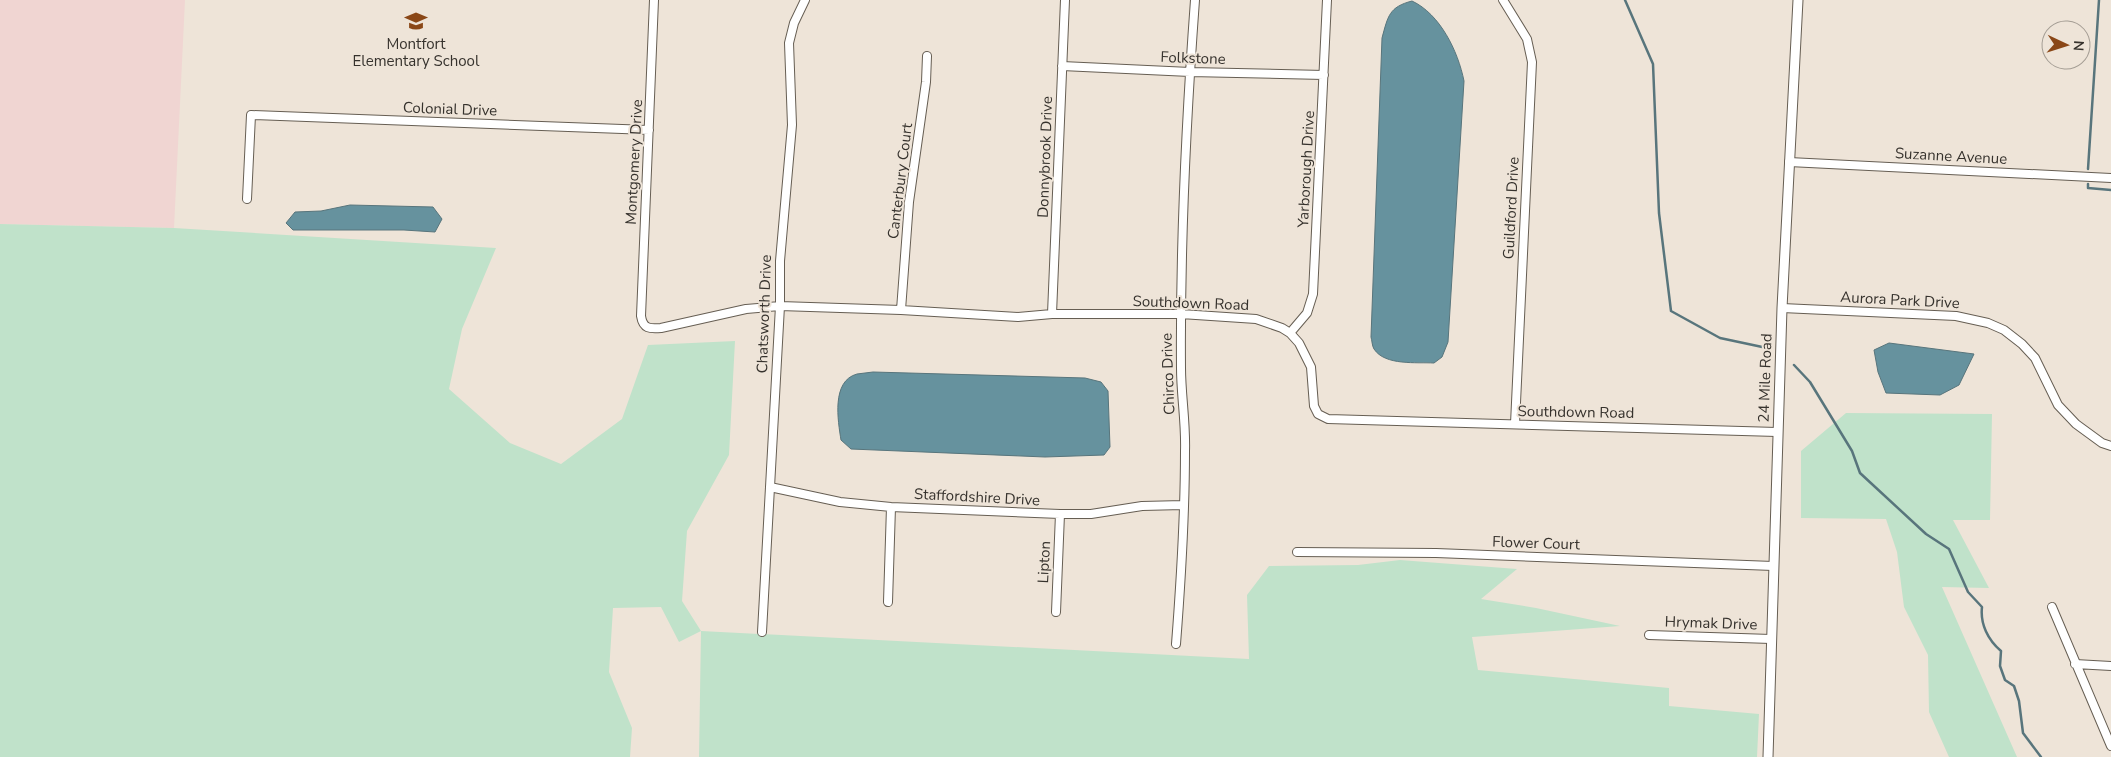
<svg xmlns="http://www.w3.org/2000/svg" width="2111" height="757" viewBox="0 0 2111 757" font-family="'Nunito Sans',sans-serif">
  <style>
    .industrial { fill: #f0d5d2 }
    .green { fill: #c0e2ca }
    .water { fill: #66929e; stroke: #58757c }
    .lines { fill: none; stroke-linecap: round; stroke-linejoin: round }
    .stream { stroke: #58757c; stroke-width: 2.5 }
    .minor-casing { stroke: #665e53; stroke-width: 10 }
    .tertiary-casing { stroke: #665e53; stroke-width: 11 }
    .minor { stroke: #fff; stroke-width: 8 }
    .tertiary { stroke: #fff; stroke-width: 9 }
    .labels { text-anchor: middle; stroke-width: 4; stroke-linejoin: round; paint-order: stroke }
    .poi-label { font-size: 15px; fill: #36322d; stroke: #eee4d8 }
    .street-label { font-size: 15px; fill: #36322d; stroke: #eee4d8 }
  </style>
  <rect width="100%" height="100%" fill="#eee4d8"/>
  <path class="industrial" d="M 0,0 L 185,0 L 174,228 L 0,224 Z"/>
  <path class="green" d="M 0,224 L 174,228 L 496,248 L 462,329 L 449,389 L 510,443 L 561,464 L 622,419 L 648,345 L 735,341 L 729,455 L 687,531 L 682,601 L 701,631 L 1249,659 L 1247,595 L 1269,566 L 1358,565 L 1400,560 L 1517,569 L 1481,599 L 1536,608 L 1620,626 L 1472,637 L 1478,670 L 1669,688 L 1669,706 L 1759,714 L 1757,757 L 699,757 L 701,631 L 679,642 L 661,607 L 613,608 L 609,672 L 632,728 L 630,757 L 0,757 Z
    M 1846,413 L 1992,414 L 1990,520 L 1953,520 L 1989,588 L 1942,587 L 2017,757 L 1949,757 L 1929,712 L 1928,655 L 1904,607 L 1897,552 L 1886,519 L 1801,518 L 1801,451 Z"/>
  <path class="water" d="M 1412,1 C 1440,14 1458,51 1464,81 L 1448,342 L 1442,357 L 1434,363 C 1417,362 1385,366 1374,349 C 1372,346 1372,340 1371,337 L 1382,38 C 1388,16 1389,7 1412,1 Z
    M 350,205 L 433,207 L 442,219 L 435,232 L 404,230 L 293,230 L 286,223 L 295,212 L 321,211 Z
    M 1889,343 L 1974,354 L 1959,385 L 1940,395 L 1886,393 L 1878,372 L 1874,350 Z
    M 873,372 L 1085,378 L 1101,382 L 1108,391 L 1110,447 L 1104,455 L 1045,457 L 851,449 L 841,440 C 838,421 831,381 857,374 C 862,373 868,373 873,372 Z"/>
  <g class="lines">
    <path class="stream" d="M 1625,0 L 1653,64 L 1659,213 L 1671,311 L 1720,338 L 1767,348
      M 2088,169 L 2099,0
      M 2088,184 L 2088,188 L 2111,190
      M 1794,365 L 1810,382 L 1852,451 L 1860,473 L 1926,534 L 1949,549 L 1968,592 L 1982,607 C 1980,624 1988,640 2001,651 L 2000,666 L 2005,680 L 2014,686 L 2019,701 L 2023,733 L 2041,757"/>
    <g class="minor-casing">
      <path id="minor" d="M 654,0 L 641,316 C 643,329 650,329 661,328 L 746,309 L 780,306 L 901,310 L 1018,317 L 1052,314 L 1181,314 L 1256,319 L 1282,328 L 1290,333 L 1299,343 L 1311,367 L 1314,406 L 1318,414 L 1328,419 L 1777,432
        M 1503,0 L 1527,39 L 1532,62 L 1515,424
        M 1062,66 L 1190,72 L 1324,75
        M 1789,162 L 2111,178
        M 247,199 L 251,115 L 649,130
        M 1782,308 L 1956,316 L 1988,323 L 2004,330 L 2022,344 L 2035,358 L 2058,405 L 2076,424 L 2102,443 L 2111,446
        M 901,310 L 909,202 L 926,82 L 927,56
        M 1052,314 L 1065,0
        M 1290,333 L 1307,313 L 1313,294 L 1327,0
        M 770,487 L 840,502 L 891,507 L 1060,514 L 1091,514 L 1142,506 L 1183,505
        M 1297,552 L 1436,553 L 1773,566
        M 888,602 L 891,507
        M 2052,607 L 2111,746
        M 1056,612 L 1060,514
        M 762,632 L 780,306 L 780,261 L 792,125 L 789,43 L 794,23 L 805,0
        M 1649,635 L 1771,639
        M 1176,644 C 1181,580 1185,515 1185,451 C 1186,423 1181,395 1181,368 C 1180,245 1186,122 1195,0
        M 2075,664 L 2111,666"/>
    </g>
    <g class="tertiary-casing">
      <path id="tertiary" d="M 1768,757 L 1782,308 L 1798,0"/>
    </g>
    <use href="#minor" class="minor"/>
    <use href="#tertiary" class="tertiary"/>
  </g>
  <defs>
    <g id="school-bare" transform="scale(1.725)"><path d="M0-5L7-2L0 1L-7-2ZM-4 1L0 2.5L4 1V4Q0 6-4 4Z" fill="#8a4717" stroke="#eee4d8" stroke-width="2.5" paint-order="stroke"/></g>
  </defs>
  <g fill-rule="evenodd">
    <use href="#school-bare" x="416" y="21"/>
  </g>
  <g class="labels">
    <g class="poi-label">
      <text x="416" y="49">Montfort<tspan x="416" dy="17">Elementary School</tspan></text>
    </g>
    <g class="street-label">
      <text transform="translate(1193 58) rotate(2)" y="5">Folkstone</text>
      <text transform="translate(450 109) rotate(2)" y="5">Colonial Drive</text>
      <text transform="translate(1951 156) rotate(3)" y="5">Suzanne Avenue</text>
      <text transform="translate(1045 157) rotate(-88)" y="5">Donnybrook Drive</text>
      <text transform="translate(634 162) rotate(-87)" y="5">Montgomery Drive</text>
      <text transform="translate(1306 169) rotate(-87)" y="5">Yarborough Drive</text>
      <text transform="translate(900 181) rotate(-83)" y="5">Canterbury Court</text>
      <text transform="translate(1511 208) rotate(-87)" y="5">Guildford Drive</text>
      <text transform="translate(1900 300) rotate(3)" y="5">Aurora Park Drive</text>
      <text transform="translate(1191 303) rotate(2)" y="5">Southdown Road</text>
      <text transform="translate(764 314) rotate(-88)" y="5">Chatsworth Drive</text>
      <text transform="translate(1168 374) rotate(-92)" y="5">Chirco Drive</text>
      <text transform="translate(1765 378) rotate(-88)" y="5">24 Mile Road</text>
      <text transform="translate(1576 412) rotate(1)" y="5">Southdown Road</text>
      <text transform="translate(977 497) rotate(3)" y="5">Staffordshire Drive</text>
      <text transform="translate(1536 543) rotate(2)" y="5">Flower Court</text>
      <text transform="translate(1044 562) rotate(-87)" y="5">Lipton</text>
      <text transform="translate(1711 623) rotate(2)" y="5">Hrymak Drive</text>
    </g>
  </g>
  <g transform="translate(2066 45) rotate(94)"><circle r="24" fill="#eee4d8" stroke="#a49d94"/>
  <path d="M0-4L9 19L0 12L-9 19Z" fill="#8a4717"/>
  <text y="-8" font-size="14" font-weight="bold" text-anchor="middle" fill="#36322d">N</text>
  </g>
</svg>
